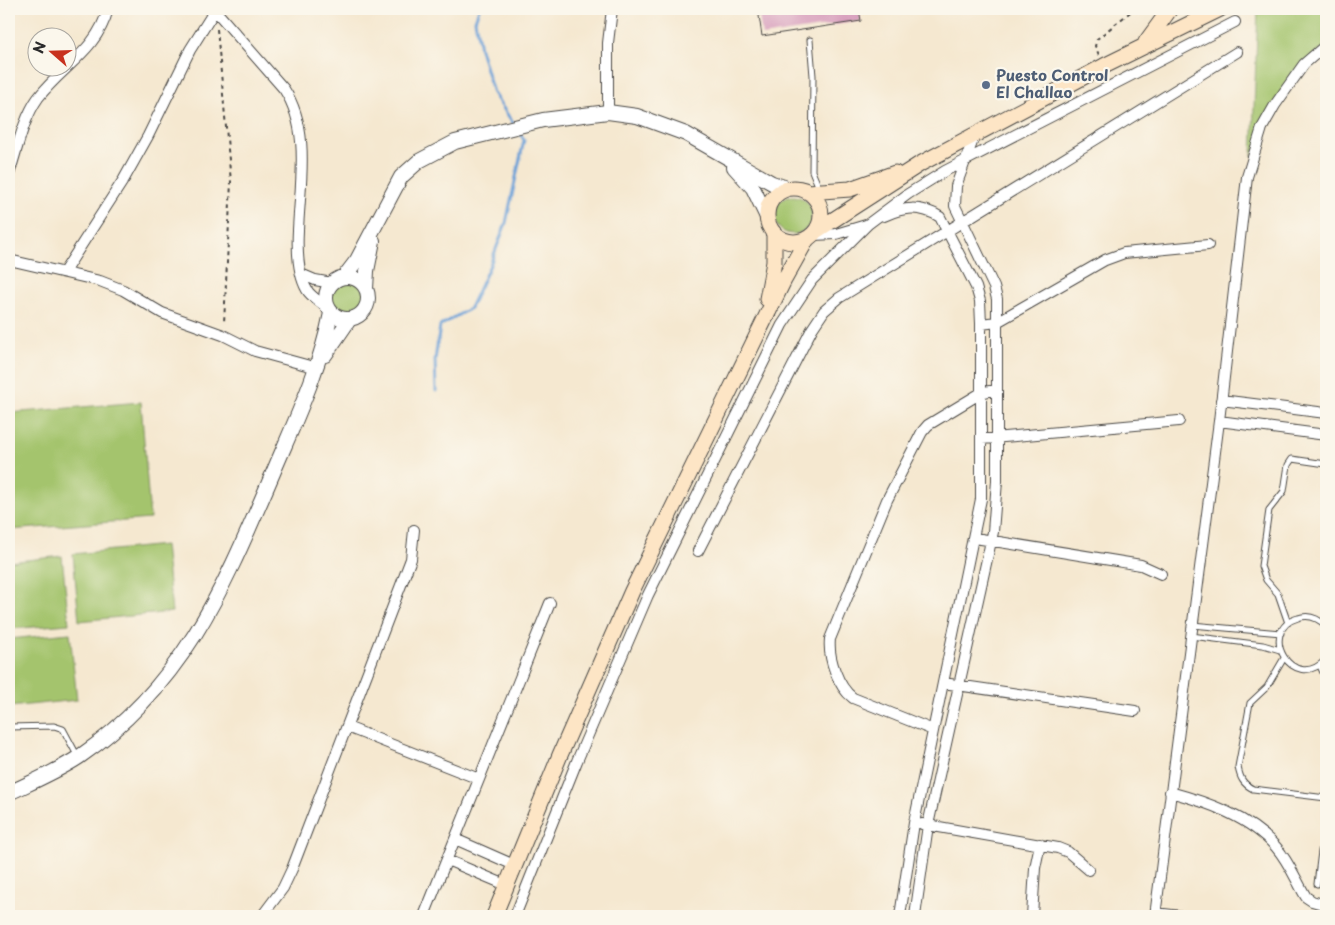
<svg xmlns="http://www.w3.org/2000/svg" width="1335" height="925" viewBox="0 0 1335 925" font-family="'Playpen Sans',sans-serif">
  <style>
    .green { fill: #a4c46d; stroke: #68784c }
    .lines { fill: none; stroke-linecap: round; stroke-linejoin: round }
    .stream { stroke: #6aa0d7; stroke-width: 3 }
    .building { fill: #d495b8 }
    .service-casing { stroke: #494744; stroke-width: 7 }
    .minor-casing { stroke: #494744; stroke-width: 12 }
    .tertiary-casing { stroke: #494744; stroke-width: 16 }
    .secondary-casing { stroke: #494744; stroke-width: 17 }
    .path { stroke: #494744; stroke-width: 2; stroke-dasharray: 4 4; stroke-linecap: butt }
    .service { stroke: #fff; stroke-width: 5 }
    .minor { stroke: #fff; stroke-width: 10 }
    .tertiary { stroke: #fff; stroke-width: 14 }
    .secondary { stroke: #fde5c5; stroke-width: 15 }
    .service-dot { fill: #5c6f8a; stroke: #fbf7ec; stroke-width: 2 }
    .labels { text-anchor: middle; stroke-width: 4.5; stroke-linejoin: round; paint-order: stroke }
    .service-label { font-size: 15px; font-weight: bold; fill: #4e5e75; stroke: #fbf7ec; text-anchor: start }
  </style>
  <rect width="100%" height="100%" fill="#fbf7ec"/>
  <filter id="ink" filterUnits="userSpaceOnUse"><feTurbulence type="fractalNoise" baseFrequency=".02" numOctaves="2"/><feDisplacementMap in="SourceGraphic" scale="10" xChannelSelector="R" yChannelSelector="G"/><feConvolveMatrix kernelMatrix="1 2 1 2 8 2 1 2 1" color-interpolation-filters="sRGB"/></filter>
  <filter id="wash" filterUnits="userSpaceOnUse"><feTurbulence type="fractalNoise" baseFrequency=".0096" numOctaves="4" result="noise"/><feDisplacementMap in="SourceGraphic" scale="20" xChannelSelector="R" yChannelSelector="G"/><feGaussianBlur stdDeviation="1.12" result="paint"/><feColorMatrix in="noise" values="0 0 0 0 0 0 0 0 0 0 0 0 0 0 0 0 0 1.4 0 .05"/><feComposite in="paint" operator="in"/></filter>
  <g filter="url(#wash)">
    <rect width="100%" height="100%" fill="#f5e8d0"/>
    <path class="green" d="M 1258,9 L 1326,9 L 1326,45 L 1285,88 L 1252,156 Z
      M774 215a19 19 0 1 1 38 0a19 19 0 1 1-38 0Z
      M328 298a19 19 0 1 1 38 0a19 19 0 1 1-38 0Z
      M 141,402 L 150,519 L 9,530 L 9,413 Z
      M 165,545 L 172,612 L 79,621 L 73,554 Z
      M 62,556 L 69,624 L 9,629 L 9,562 Z
      M 70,633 L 77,700 L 9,707 L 9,639 Z"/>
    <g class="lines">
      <path class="stream" d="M 479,9 L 475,20 L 480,49 L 493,93 L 513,123
        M 436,391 L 435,360 L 440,326 L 470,308 L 490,265 L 506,223 L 524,140 L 518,130"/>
    </g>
    <g id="blocks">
      <path class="building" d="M 758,9 L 859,9 L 861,21 L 762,36 Z"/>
    </g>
  </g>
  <g filter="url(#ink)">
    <use href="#blocks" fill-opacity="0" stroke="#494744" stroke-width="1"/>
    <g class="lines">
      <g class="service-casing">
        <path id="service" d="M 810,40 L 813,76 L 812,171 L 819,188
          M 1288,623 L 1278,594 L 1266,580 L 1261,566 L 1269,510 L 1284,491 L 1288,465 L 1292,459 L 1326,464
          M 1192,625 L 1281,633
          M 1326,626 C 1318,618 1309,614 1298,618 C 1256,630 1293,695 1326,659
          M 1191,636 L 1263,645 L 1280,650
          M 1284,658 L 1267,687 L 1250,703 L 1238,767 C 1240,778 1243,784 1253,789 L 1326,798
          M 1320,666 L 1326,679
          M 9,727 L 54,726 L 63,729 L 78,757
          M 1317,884 L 1326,811"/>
      </g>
      <g class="minor-casing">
        <path id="minor" d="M 214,9 L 284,89 C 311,130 300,183 298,230 C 297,249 297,273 307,290 C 311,297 321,302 327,308
          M 608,112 L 608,43 L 612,9
          M 9,174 C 17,150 23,119 38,98 C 62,66 97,51 108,9
          M 884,216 C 904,207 920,205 940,217 L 976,287 L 980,301 L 981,324 L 981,499 L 914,823 L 900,916
          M 813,235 L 836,234 L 866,225
          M 9,260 L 100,281 L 123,290 L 162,313 L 223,335 L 255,351 L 317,368
          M 64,272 L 124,179 L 148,136 L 190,50 L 215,10
          M 301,274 L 315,280 L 332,283
          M 981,324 L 997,322 L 1105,260 L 1124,253 L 1208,245
          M 1221,400 L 1326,413
          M 1219,421 L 1326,435
          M 982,439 L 1179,421
          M 975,538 L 1141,565 L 1161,574
          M 698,551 L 812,329 L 824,311 L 839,298 L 1237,52
          M 943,683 L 1135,711
          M 347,727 L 479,779
          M 933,730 L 853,698 C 838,687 828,658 830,639 L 887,500 L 922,432 L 928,425 L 981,393 L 997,389
          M 1170,792 C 1207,802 1250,817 1276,847 C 1289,862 1296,880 1306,897 L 1312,901 L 1326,905
          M 922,824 L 1058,848 L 1068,852 L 1089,870
          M 455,839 L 514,865
          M 447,860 L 506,885
          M 1155,913 L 1181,916
          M 262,916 L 283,888 L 292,869 L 411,559 L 414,530
          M 424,916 L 550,603
          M 515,916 L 577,761 L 648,595 L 782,325 L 812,280 L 868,224 L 908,194 L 945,171 L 1235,22
          M 915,916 L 928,825 L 993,532 L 997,481 L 997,299 L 994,287 L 955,206 L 956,186 L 974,137
          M 1032,916 L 1035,868 L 1040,844
          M 1155,916 L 1219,421 L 1247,177 L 1262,128 L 1275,105 L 1304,64 L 1326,45"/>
      </g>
      <g class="tertiary-casing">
        <path id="tertiary" d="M 734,167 L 753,188 L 766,215
          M326 298a21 21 0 1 1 42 0a21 21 0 1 1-42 0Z
          M 344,277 L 357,260 L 401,177 L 419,161 L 455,142 L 543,120 L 608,112 L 637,116 L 686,134 L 772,183 L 787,188
          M 366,289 L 367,271 L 373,241
          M 325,355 L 349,320
          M 9,793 C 32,782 58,771 79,757 C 185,684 224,587 273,473 C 295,421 320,369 331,313"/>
      </g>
      <g class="secondary-casing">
        <path id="secondary" d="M 1146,42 L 1170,9
          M767 215a27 27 0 1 1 54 0a27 27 0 1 1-54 0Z
          M 808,192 L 850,189 L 895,173
          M 816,231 L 920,164 L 1104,66 L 1220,9
          M 767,299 L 774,262 L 774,234
          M 494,916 L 560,755 L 632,591 L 784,280 L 807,239"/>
      </g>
      <path class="path" d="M 217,29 L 231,182 L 224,323
        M 1099,55 L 1095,46 L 1097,39 L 1134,9"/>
      <use href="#service" class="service"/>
      <use href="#minor" class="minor"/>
      <use href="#tertiary" class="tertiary"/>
      <use href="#secondary" class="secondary"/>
    </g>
  </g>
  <circle class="service-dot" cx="986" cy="85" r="5"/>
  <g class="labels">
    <g class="service-label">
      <text x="996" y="81">Puesto Control<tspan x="996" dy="17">El Challao</tspan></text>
    </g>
  </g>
  <rect width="1335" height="925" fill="none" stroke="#fbf7ec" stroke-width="30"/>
  <g transform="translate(52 52) rotate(290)"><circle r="24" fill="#fbf7ec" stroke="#a8a59f"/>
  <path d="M0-4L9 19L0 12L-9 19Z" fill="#c8321e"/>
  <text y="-8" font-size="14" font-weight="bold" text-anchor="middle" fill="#2b2b2b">N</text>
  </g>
</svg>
